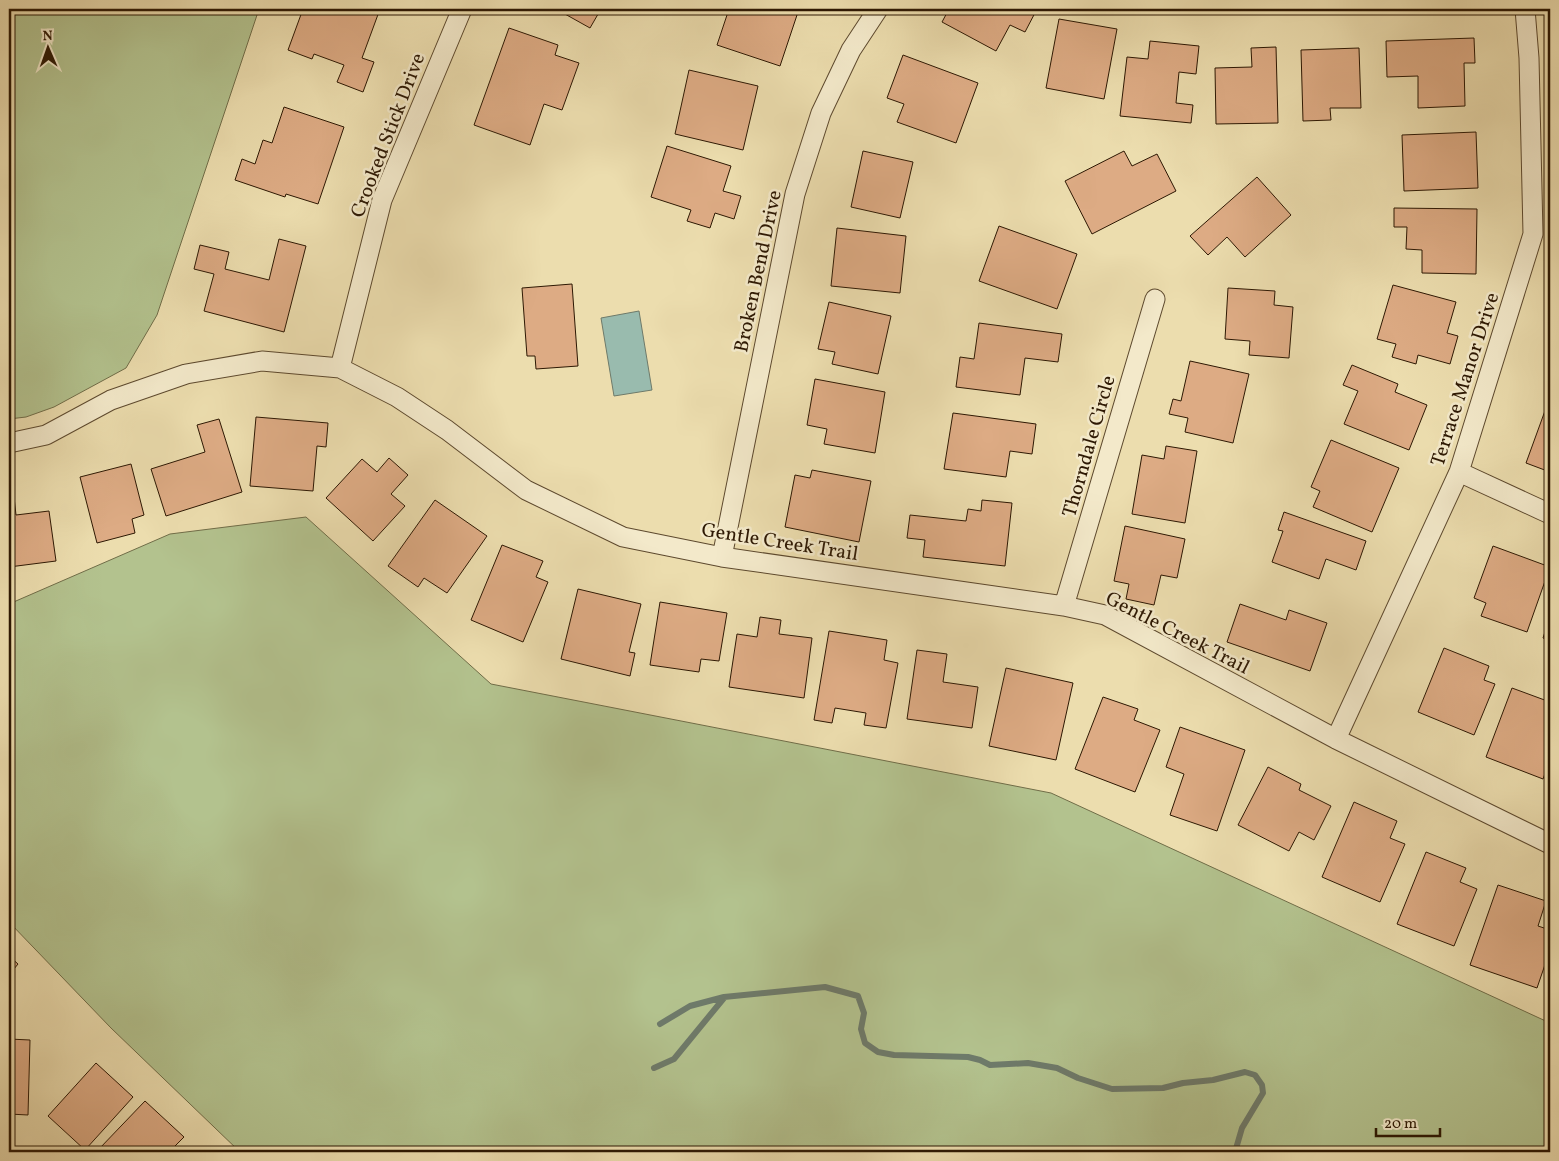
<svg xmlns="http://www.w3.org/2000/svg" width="1559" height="1161" viewBox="0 0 1559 1161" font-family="Vollkorn,serif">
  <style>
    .green { fill: #b3c28e; stroke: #706d48 }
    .water { fill: #99bbae; stroke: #6e7a6a }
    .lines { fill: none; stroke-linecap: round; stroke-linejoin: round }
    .stream { stroke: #6e7a6a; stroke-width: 6 }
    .building { fill: #ddab84; stroke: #2d1803 }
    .minor-casing { stroke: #5d492e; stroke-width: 21 }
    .minor { stroke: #f3e9ca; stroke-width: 19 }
    .labels { text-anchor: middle; stroke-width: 5; stroke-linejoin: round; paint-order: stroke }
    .street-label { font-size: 20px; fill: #2d1803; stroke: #f3e9ca }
  </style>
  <rect width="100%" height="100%" fill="#ecddae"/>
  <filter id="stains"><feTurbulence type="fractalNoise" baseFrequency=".004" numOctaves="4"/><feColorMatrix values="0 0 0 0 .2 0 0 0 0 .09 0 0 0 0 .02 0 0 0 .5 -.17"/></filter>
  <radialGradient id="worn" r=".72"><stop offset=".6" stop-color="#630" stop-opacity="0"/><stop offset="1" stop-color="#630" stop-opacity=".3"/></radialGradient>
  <path class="green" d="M 9,9 L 259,9 L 157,315 L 126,368 L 54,407 L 26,417 L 9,419 Z
    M 306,517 L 491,684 L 1051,793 L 1550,1023 L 1550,1152 L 240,1152 L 111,1028 L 9,922 L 9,604 L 170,534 Z"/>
  <path class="water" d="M 639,311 L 652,390 L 614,396 L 601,318 Z"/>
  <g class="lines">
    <path class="stream" d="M 660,1024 L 690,1006 L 724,997 L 825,987 L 858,996 L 864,1013 L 861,1029 L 865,1043 L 878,1052 L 894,1055 L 968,1057 L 980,1060 L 990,1065 L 1028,1063 L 1057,1068 L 1078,1078 L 1112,1089 L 1163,1088 L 1183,1083 L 1213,1080 L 1245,1072 L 1255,1075 L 1262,1085 L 1263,1093 L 1242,1128 L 1235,1152
      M 654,1068 L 674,1059 L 724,998"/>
  </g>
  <path class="building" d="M 303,9 L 380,9 L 362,58 L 374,62 L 363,92 L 337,82 L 344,65 L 314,54 L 312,59 L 288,50 Z
    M 556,9 L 601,9 L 590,28 Z
    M 729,9 L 799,9 L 780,66 L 717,45 Z
    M 949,9 L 1037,9 L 1025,32 L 1010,25 L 996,51 L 942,22 Z
    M 1059,19 L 1117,29 L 1104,99 L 1046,88 Z
    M 509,28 L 558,45 L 555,55 L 579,63 L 562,110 L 544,104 L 530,145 L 474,125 Z
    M 1474,38 L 1475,63 L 1464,63 L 1465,106 L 1418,108 L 1418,76 L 1387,77 L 1386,41 Z
    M 1150,41 L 1199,46 L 1196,74 L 1179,72 L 1176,103 L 1193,105 L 1191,123 L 1120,116 L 1127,57 L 1148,59 Z
    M 1276,47 L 1278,123 L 1216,124 L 1215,68 L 1252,67 L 1251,48 Z
    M 1359,48 L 1361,108 L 1330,108 L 1331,120 L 1303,121 L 1301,50 Z
    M 903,55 L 978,83 L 956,143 L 897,122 L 904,104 L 887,98 Z
    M 689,70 L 758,86 L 743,150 L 675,134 Z
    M 284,107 L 344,127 L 318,204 L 286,194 L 285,197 L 235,180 L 242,159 L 255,164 L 263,140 L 272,143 Z
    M 1476,132 L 1478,188 L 1404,191 L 1402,135 Z
    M 667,146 L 731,166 L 723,191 L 741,196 L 734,219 L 715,213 L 710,228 L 687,221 L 691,210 L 651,197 Z
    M 863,151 L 913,162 L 900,218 L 851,207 Z
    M 1124,151 L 1132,166 L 1157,154 L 1176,191 L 1092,234 L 1065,181 Z
    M 1257,177 L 1291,215 L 1245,257 L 1227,237 L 1208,255 L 1190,236 Z
    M 1394,208 L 1477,209 L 1476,274 L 1422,273 L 1422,250 L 1406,249 L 1407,227 L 1394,227 Z
    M 999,226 L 1077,254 L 1057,309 L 979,281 Z
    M 837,228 L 906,236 L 900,293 L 831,286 Z
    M 279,239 L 306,246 L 284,332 L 204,311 L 214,274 L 194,269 L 200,245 L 229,252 L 225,269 L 269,280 Z
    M 572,284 L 578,366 L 536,369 L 535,356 L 527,356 L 522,288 Z
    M 1393,285 L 1456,302 L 1447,333 L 1458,336 L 1450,364 L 1418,355 L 1416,364 L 1392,357 L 1396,344 L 1377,339 Z
    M 1228,288 L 1275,291 L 1274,305 L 1293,307 L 1289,358 L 1249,355 L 1250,341 L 1225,339 Z
    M 829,302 L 891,316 L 878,374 L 832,364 L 835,352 L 818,349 Z
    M 979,323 L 1062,334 L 1058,362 L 1025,358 L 1020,395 L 956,387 L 960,357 L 974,359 Z
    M 1190,361 L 1249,374 L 1233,443 L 1185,432 L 1188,418 L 1169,414 L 1173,399 L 1181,401 Z
    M 1352,365 L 1398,384 L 1395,392 L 1427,405 L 1409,450 L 1344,424 L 1358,391 L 1343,385 Z
    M 815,379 L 885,392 L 875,453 L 824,444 L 827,429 L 807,425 Z
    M 1550,397 L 1550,472 L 1526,463 Z
    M 953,413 L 1036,424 L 1032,454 L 1010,451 L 1006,477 L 944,469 Z
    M 256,417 L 328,423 L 326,447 L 317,446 L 313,491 L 250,486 Z
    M 219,419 L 242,492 L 166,516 L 151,469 L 205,452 L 197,425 Z
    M 1331,440 L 1399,468 L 1372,532 L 1313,507 L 1320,491 L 1311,487 Z
    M 1166,446 L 1197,451 L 1185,523 L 1132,514 L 1142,455 L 1164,459 Z
    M 389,458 L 408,475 L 391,494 L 405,506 L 373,541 L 326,498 L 362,459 L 377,472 Z
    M 131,464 L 144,515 L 132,519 L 135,533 L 97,543 L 80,477 Z
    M 812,470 L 871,481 L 859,542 L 785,527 L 795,475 L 810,478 Z
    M 9,497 L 14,497 L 16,515 L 49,511 L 56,561 L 9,567 Z
    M 435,500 L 487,536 L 447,593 L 424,578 L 418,587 L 388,566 Z
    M 982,500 L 1012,503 L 1005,566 L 923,557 L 925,540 L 907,538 L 910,515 L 966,521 L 968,509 L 981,511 Z
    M 1284,512 L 1366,541 L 1356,570 L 1326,559 L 1319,579 L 1272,562 L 1283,531 L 1278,530 Z
    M 1125,526 L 1185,539 L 1177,578 L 1161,575 L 1154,605 L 1126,599 L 1129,584 L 1114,581 Z
    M 502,545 L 543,561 L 536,577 L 548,582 L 523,642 L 471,620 Z
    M 1493,546 L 1550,567 L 1527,632 L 1481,616 L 1486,603 L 1474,598 Z
    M 578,589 L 641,604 L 629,652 L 635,653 L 630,676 L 561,659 Z
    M 660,602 L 727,613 L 719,661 L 701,659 L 699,672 L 650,665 Z
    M 1240,604 L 1286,620 L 1289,610 L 1327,623 L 1310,671 L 1227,642 Z
    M 1550,616 L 1550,641 L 1543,638 Z
    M 760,617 L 781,620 L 779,634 L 812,638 L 804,698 L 729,687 L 737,634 L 757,637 Z
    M 829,631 L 887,640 L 884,660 L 898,663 L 886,728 L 864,725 L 866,713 L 835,708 L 832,723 L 814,720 Z
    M 1444,648 L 1489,666 L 1484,680 L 1495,684 L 1474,735 L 1418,712 Z
    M 917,650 L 947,654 L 943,682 L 978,687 L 972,728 L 907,719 Z
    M 1006,668 L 1073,683 L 1056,760 L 989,746 Z
    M 1512,688 L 1550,702 L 1550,760 L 1543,779 L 1486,757 Z
    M 1103,697 L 1138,709 L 1134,720 L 1160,730 L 1135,792 L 1075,769 Z
    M 1180,727 L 1245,750 L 1217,831 L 1170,815 L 1184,774 L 1166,767 Z
    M 1268,767 L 1301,784 L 1299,790 L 1331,806 L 1314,840 L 1299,832 L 1289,851 L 1238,825 Z
    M 1354,802 L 1397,821 L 1390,838 L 1405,844 L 1380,902 L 1322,877 Z
    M 1426,852 L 1466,868 L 1460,882 L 1477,889 L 1454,946 L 1397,924 Z
    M 1498,885 L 1546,901 L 1538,926 L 1550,930 L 1550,950 L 1537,988 L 1470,965 Z
    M 9,956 L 18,964 L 9,975 Z
    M 9,1039 L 30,1040 L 28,1115 L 9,1114 Z
    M 96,1063 L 133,1097 L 85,1150 L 48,1116 Z
    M 145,1101 L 184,1137 L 169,1152 L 103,1152 L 99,1149 Z"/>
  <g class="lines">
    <g class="minor-casing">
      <path id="minor" d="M 340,368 L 382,200 L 462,9
        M 9,443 L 46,435 L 111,400 L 186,374 L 262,361 L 340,368 L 397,397 L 447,430 L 526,490 L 623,537 L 722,557 L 1064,606 L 1105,615 L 1336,739 L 1550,844
        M 1459,472 L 1550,514
        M 722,557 L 795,194 L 821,113 L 851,50 L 878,9
        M 1064,606 L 1155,299
        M 1336,739 L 1459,472 L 1533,234 L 1529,58 L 1525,9"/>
    </g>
    <use href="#minor" class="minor"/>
  </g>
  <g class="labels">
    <g class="street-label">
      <text transform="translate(387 135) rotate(-69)" y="7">Crooked Stick Drive</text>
      <text transform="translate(757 271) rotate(-78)" y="7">Broken Bend Drive</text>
      <text transform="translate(1464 379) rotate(-72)" y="7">Terrace Manor Drive</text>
      <text transform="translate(1088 446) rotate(-74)" y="7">Thorndale Circle</text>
      <text transform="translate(780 541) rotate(9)" y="7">Gentle Creek Trail</text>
      <text transform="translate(1178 632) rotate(27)" y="7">Gentle Creek Trail</text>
    </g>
  </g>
  <rect width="1559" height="1161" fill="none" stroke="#ecddae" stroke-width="30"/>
  <rect x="10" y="10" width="1539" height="1141" fill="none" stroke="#2d1803" stroke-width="2.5"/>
  <rect x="15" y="15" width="1529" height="1131" fill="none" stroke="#2d1803"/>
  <g transform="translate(48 48) rotate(358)" stroke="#f3e9ca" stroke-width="4" paint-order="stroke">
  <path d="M0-4L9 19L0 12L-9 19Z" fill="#2d1803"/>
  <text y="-8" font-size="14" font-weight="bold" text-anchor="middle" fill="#2d1803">N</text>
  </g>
  <path d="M1376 1128v8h64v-8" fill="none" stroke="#2d1803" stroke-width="2.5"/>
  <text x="1384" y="1128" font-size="15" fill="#2d1803" stroke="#f3e9ca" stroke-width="4" paint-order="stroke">20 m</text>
  <rect width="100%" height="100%" filter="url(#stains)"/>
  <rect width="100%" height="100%" fill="url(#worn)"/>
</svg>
